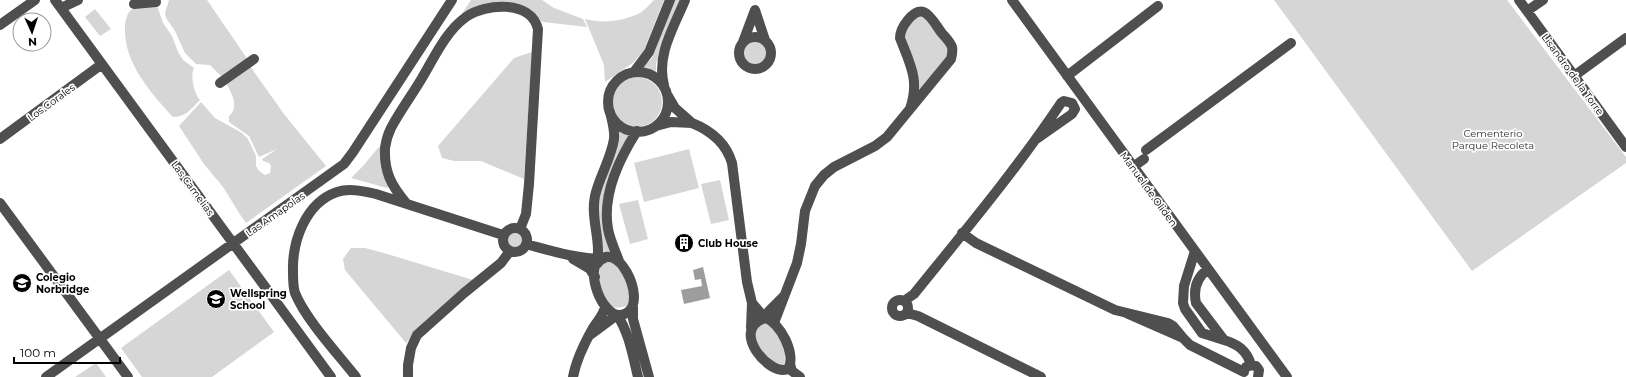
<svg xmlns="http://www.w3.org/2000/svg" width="1626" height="377" viewBox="0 0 1626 377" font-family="Montserrat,sans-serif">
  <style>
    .green { fill: #d6d6d6 }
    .water { fill: #9d9d9d }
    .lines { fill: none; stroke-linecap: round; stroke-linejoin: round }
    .minor { stroke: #4f4f4f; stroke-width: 10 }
    .labels { text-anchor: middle; stroke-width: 3.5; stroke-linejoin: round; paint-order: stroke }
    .street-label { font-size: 10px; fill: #000; stroke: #fff }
    .park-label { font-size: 10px; fill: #2d2d2d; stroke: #fff }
    .poi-label { font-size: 10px; font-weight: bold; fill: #000; stroke: #fff; text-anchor: start }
  </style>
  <rect width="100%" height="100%" fill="#fff"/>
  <path class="green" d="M 169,0 L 207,0 L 248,60 L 223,78 L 210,65 L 196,64 L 185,53 L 175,31 L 166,18 L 165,13 Z
    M 471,0 L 542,0 L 554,8 L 583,19 L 587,27 L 543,22 L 526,10 L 511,5 L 457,21 Z
    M 654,0 L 664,0 L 644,50 L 634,62 L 605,82 L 604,65 L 585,19 C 602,24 624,21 640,13 C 645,10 650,4 654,0 Z
    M 674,0 L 682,0 L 656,63 L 656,74 L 642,68 L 652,58 Z
    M 1274,0 L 1507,0 L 1626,157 L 1626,163 L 1472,271 Z
    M 137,6 L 155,6 L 158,8 L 163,23 L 172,36 L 178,52 L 183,60 L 194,68 C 190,76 194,93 200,100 C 191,109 186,117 173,117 C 150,92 123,62 125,26 C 125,22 127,14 130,11 C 131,9 135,8 137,6 Z
    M 95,9 L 111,29 L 100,36 L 85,17 Z
    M 917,15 L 921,15 L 925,18 L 944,40 L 948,50 L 947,58 L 918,92 L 903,32 Z
    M741 53a13 13 0 1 1 26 0a13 13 0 1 1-26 0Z
    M 532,52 L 524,179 L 481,161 L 454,161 L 442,158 L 438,146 L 514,58 Z
    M 250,66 L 284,114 L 326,166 L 246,223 L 241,216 L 223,187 L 204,164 L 179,126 L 201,102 L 215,118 L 242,133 L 248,139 L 256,156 L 256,166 L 259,171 L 265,175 L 270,173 L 271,166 L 269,163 L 263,161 L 262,159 L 277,149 L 259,157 L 249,136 L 229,122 L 229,116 C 240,107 231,92 226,83 Z
    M612 102a25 25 0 1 1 50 0a25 25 0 1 1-50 0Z
    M 617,126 L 621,130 L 632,133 C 622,144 617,155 612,168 C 600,201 598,221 613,254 L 604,255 L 598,218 L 599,197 Z
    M 382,146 L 390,185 L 387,188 L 351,178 L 363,166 L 378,148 Z
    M 689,149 L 699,188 L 644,202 L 634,163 Z
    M 720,180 L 729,220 L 711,224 L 701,184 Z
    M 638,200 L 648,239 L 630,244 L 619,204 Z
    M506 241a8 8 0 1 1 16 0a8 8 0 1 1-16 0Z
    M 351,248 L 365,248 L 384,253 L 473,280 L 406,343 L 345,270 L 343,259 Z
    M 602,262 L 613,262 L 626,277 L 630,298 L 627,306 C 622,307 616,309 611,306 C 599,298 596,275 602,262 Z
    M 229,270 L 274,332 L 212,377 L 142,377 L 121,348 Z
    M 764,322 L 773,326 C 782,342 787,349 784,368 L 773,373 C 755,367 756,345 754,329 Z
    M 96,363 L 106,377 L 75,377 Z"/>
  <path class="water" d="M 703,267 L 710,298 L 684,304 L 681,290 L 702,286 L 701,279 L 695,280 L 693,270 Z"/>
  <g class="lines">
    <path class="minor" d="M 55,0 L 331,377
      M 1012,0 L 1287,377
      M 1519,0 L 1626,147
      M 134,4 L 156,2
      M 61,8 L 78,0
      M 1527,11 L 1543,0
      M 0,25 L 35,0
      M739 53a16 16 0 1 1 32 0a16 16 0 1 1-32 0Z
      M 743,42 L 755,10 L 765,40
      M 634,72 L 649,52 L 670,0
      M608 102a30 30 0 1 1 60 0a30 30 0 1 1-60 0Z
      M 1067,76 L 1158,6
      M 1574,76 L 1626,38
      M 220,83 L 254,59
      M 664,85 C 656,55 674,27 685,0
      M 692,123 C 712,131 726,143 732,163 L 747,282 L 752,303 L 751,328
      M 656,126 L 671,122 L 692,123 L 675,108 L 668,96
      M 0,139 L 102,64
      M 1146,150 L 1291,43
      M 1133,167 L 1144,159
      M 0,203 L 128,377
      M 406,203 C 391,185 384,172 385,148 C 386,141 388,134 391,128 C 400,111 412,95 422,78 C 434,58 446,31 466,17 C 486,3 531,0 538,29 L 529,184 L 526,214 L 520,229
      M503 240a12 12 0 1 1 24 0a12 12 0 1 1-24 0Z
      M 962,233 L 976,243 L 1115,310 L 1168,323 L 1173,326 L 1183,338 L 1126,313
      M 526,244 C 552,251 577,259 603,259
      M 1195,251 L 1184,286 L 1183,303 L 1185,309 L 1202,333 L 1224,340 L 1196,303 C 1193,289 1196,278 1208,269
      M 573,259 L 590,269 L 595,277
      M 619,261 C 615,250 610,240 608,229 C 602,195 619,159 637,131
      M 597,264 C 616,236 647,298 628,312 C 620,318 612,314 607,308 C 599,300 593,283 594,271 C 595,264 598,258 598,251 C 598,232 591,215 595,196 C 599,177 611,159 614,139 C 615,130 612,121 610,112
      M892 308a8 8 0 1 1 16 0a8 8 0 1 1-16 0Z
      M 904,301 L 914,294 C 964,232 1016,170 1061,103 L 1064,101 L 1072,103 L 1075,109 L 1072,114 L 1035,140
      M 752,303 L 765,318 L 769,311 L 784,296
      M 633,307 L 633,319 L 649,377
      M 907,313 L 918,316 L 1041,377
      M 765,318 C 780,322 797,355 788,369 C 770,377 729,330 765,318 Z
      M 774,323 L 797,263 L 801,244 L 805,211 L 815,186 L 824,175 L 834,167 L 875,146 L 887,137 L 951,59 C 952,55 953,51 952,47 C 950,41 944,36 941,32 C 931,18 923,0 907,21 C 903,26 900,31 900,38 C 910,64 920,80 910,109
      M 590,335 L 617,315 C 629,332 633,357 638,377
      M 1183,338 L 1190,345 L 1244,372
      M 1224,340 C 1237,344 1247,350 1251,365
      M 790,364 L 792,371 L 800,377
      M 1246,367 L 1251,365 L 1256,366 L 1259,370 L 1258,377
      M 46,377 L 344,164 L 353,152 L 452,0
      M 356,377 C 338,354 306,320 295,293 C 293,287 293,279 293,272 C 292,242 305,203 337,192 C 349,188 363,191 376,194 L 503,235
      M 408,377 L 408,365 L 411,348 L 417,335 L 464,293 L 501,263 L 510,251
      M 573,377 C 576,361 585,342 593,328 C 597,321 604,315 605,306"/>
  </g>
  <defs>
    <g id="building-disc" transform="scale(1)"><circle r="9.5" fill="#000" stroke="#fff"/><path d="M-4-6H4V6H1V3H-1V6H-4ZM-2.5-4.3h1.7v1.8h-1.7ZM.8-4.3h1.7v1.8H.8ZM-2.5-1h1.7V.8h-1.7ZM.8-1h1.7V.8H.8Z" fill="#fff"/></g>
    <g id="school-disc" transform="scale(1)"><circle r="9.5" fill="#000" stroke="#fff"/><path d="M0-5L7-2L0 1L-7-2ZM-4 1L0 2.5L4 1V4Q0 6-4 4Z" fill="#fff"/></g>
  </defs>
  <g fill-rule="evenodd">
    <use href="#building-disc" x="684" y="243"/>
    <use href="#school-disc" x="22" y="283"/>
    <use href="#school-disc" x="216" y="299"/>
  </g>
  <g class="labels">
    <g class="street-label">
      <text transform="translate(1573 74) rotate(54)" y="4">Lisandro de la Torre</text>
      <text transform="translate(51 102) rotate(-36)" y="4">Los Corales</text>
      <text transform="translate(193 188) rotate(54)" y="4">Las Camelias</text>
      <text transform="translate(1149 189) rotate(54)" y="4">Manuel de Oliden</text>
      <text transform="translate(275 214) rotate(-35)" y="4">Las Amapolas</text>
    </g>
    <g class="park-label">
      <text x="1493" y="137">Cementerio<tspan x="1493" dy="12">Parque Recoleta</tspan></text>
    </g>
    <g class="poi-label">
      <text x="698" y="247">Club House</text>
      <text x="36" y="281">Colegio<tspan x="36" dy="12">Norbridge</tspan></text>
      <text x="230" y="297">Wellspring<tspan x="230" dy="12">School</tspan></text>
    </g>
  </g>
  <g transform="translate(32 32) rotate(177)"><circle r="19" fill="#ffffff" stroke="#999999"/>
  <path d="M0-3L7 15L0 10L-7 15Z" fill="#000000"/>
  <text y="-6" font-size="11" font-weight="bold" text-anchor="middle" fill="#000000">N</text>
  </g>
  <path d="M14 357v6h106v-6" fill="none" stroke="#000000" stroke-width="2"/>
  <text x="20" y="357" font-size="12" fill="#000000" stroke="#ffffff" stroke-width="3" paint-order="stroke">100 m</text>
</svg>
